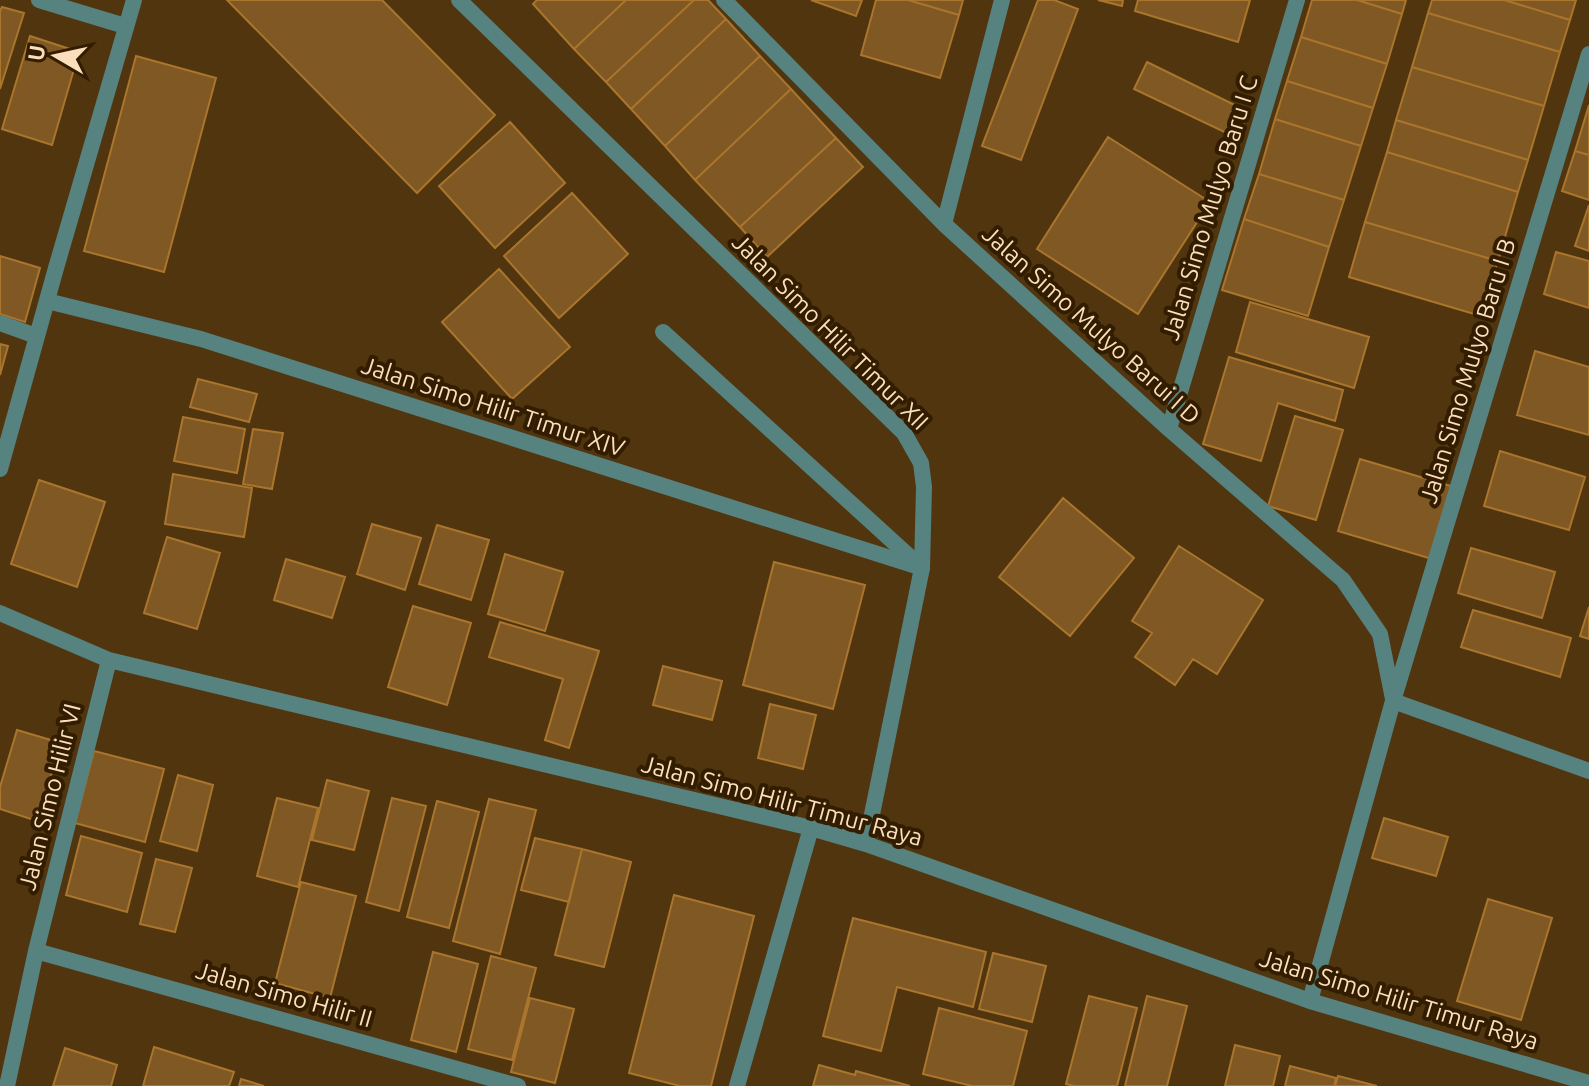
<svg xmlns="http://www.w3.org/2000/svg" width="1589" height="1086" viewBox="0 0 1589 1086" font-family="Ubuntu,sans-serif">
  <style>
    .building { fill: #805823; stroke: #aa752d; stroke-width: 2 }
    .lines { fill: none; stroke-linecap: round; stroke-linejoin: round }
    .service { stroke: #56827f; stroke-width: 16 }
    .minor { stroke: #56827f; stroke-width: 16 }
    .labels { text-anchor: middle; stroke-width: 8; stroke-linejoin: round; paint-order: stroke }
    .street-label { font-size: 24px; fill: #fbdebd; stroke: #321d00 }
  </style>
  <rect width="100%" height="100%" fill="#50350f"/>
  <path class="building" d="M 227,0 L 382,0 L 495,115 L 417,193 Z
    M 537,0 L 626,0 L 574,49 L 533,4 Z
    M 626,0 L 694,0 L 606,82 L 574,49 Z
    M 694,0 L 708,0 L 726,19 L 631,109 L 606,82 Z
    M 811,0 L 862,0 L 856,16 Z
    M 876,0 L 908,0 L 959,15 L 940,78 L 861,55 Z
    M 908,0 L 963,0 L 959,15 Z
    M 1038,0 L 1054,0 L 1078,9 L 1021,160 L 982,146 Z
    M 1098,0 L 1123,0 L 1122,6 Z
    M 1138,0 L 1250,0 L 1238,42 L 1135,11 Z
    M 1312,0 L 1357,0 L 1402,14 L 1387,64 L 1301,37 Z
    M 1357,0 L 1406,0 L 1402,14 Z
    M 1432,0 L 1504,0 L 1570,20 L 1560,52 L 1428,13 Z
    M 1504,0 L 1576,0 L 1570,20 Z
    M 2,7 L 24,13 L 0,89 L 0,11 Z
    M 1428,13 L 1560,52 L 1544,106 L 1412,67 Z
    M 726,19 L 760,56 L 665,146 L 631,109 Z
    M 30,36 L 79,52 L 52,145 L 2,129 Z
    M 1301,37 L 1387,64 L 1373,108 L 1287,81 Z
    M 136,56 L 216,78 L 164,272 L 84,251 Z
    M 760,56 L 791,89 L 695,180 L 665,146 Z
    M 1147,62 L 1249,112 L 1237,138 L 1134,89 Z
    M 1412,67 L 1544,106 L 1528,160 L 1396,120 Z
    M 1287,81 L 1373,108 L 1361,146 L 1275,119 Z
    M 791,89 L 836,138 L 740,227 L 695,180 Z
    M 1589,105 L 1589,155 L 1575,151 Z
    M 1275,119 L 1361,146 L 1344,200 L 1259,174 Z
    M 1396,120 L 1528,160 L 1518,192 L 1387,152 Z
    M 510,122 L 565,183 L 495,248 L 439,186 Z
    M 1108,137 L 1210,202 L 1138,314 L 1037,249 Z
    M 836,138 L 863,167 L 767,257 L 740,227 Z
    M 1575,151 L 1589,155 L 1589,200 L 1562,191 Z
    M 1387,152 L 1518,192 L 1498,261 L 1365,222 Z
    M 1259,174 L 1344,200 L 1329,247 L 1244,219 Z
    M 572,193 L 628,254 L 559,318 L 504,256 Z
    M 1589,205 L 1589,251 L 1575,246 Z
    M 1244,219 L 1329,247 L 1308,316 L 1222,290 Z
    M 1365,222 L 1498,261 L 1481,316 L 1349,277 Z
    M 1556,252 L 1589,261 L 1589,308 L 1544,294 Z
    M 0,256 L 40,268 L 25,322 L 0,314 Z
    M 499,269 L 570,347 L 512,399 L 442,322 Z
    M 1250,302 L 1369,337 L 1354,388 L 1236,352 Z
    M 0,344 L 8,346 L 0,375 Z
    M 1535,351 L 1589,367 L 1589,435 L 1517,415 Z
    M 1229,357 L 1343,390 L 1335,421 L 1278,403 L 1261,461 L 1203,444 Z
    M 198,379 L 257,394 L 249,422 L 190,407 Z
    M 1295,416 L 1343,430 L 1316,520 L 1268,506 Z
    M 183,417 L 245,429 L 237,473 L 174,461 Z
    M 253,429 L 283,433 L 272,489 L 243,484 Z
    M 1500,451 L 1585,477 L 1569,530 L 1484,506 Z
    M 1360,459 L 1454,487 L 1432,559 L 1338,531 Z
    M 173,474 L 252,488 L 244,537 L 165,524 Z
    M 39,480 L 105,502 L 77,587 L 11,564 Z
    M 1063,498 L 1134,558 L 1070,636 L 999,577 Z
    M 372,524 L 421,538 L 405,590 L 357,574 Z
    M 437,525 L 489,540 L 471,600 L 419,584 Z
    M 167,537 L 220,553 L 197,629 L 144,613 Z
    M 1179,546 L 1263,600 L 1217,674 L 1193,659 L 1175,685 L 1135,657 L 1152,633 L 1132,621 Z
    M 1471,548 L 1555,572 L 1542,618 L 1458,593 Z
    M 505,554 L 563,572 L 545,631 L 488,614 Z
    M 286,559 L 345,577 L 332,618 L 274,600 Z
    M 774,562 L 865,585 L 833,709 L 743,685 Z
    M 413,606 L 471,623 L 447,705 L 388,687 Z
    M 1589,607 L 1589,639 L 1580,636 Z
    M 1473,610 L 1571,638 L 1560,677 L 1461,647 Z
    M 500,622 L 599,651 L 569,748 L 545,740 L 563,679 L 489,657 Z
    M 663,666 L 722,681 L 712,720 L 653,705 Z
    M 770,704 L 816,715 L 803,769 L 758,758 Z
    M 17,730 L 61,743 L 37,821 L 0,809 L 0,787 Z
    M 94,751 L 164,769 L 145,842 L 75,823 Z
    M 178,775 L 213,785 L 197,851 L 160,841 Z
    M 327,780 L 369,791 L 354,850 L 312,840 Z
    M 277,798 L 318,808 L 298,887 L 257,876 Z
    M 392,798 L 426,806 L 399,911 L 366,902 Z
    M 489,799 L 536,810 L 500,954 L 453,941 Z
    M 437,801 L 479,812 L 449,928 L 407,917 Z
    M 1384,818 L 1448,837 L 1436,876 L 1372,858 Z
    M 81,836 L 142,853 L 127,912 L 66,895 Z
    M 535,838 L 582,849 L 569,902 L 521,890 Z
    M 582,849 L 631,862 L 604,967 L 555,955 Z
    M 156,859 L 192,868 L 175,932 L 140,924 Z
    M 301,882 L 356,896 L 330,998 L 275,983 Z
    M 674,895 L 754,916 L 711,1086 L 680,1086 L 629,1073 Z
    M 1488,899 L 1552,918 L 1521,1020 L 1457,1001 Z
    M 853,918 L 986,952 L 973,1007 L 897,987 L 881,1051 L 823,1036 Z
    M 433,952 L 478,964 L 456,1052 L 411,1040 Z
    M 993,953 L 1046,966 L 1032,1022 L 979,1009 Z
    M 491,956 L 536,968 L 512,1060 L 468,1049 Z
    M 1089,996 L 1137,1008 L 1117,1086 L 1074,1086 L 1066,1084 Z
    M 1147,996 L 1187,1006 L 1167,1086 L 1125,1086 Z
    M 530,998 L 574,1009 L 555,1083 L 511,1072 Z
    M 939,1008 L 1027,1031 L 1013,1086 L 972,1086 L 923,1074 Z
    M 1235,1045 L 1280,1056 L 1273,1086 L 1225,1086 Z
    M 154,1047 L 234,1072 L 229,1086 L 143,1086 Z
    M 65,1048 L 117,1065 L 111,1086 L 53,1086 Z
    M 819,1065 L 855,1075 L 856,1071 L 910,1086 L 813,1086 Z
    M 1290,1066 L 1336,1078 L 1334,1086 L 1285,1086 Z
    M 1338,1076 L 1377,1086 L 1335,1086 Z
    M 241,1079 L 264,1086 L 239,1086 Z"/>
  <g class="lines">
    <path class="service" d="M 663,332 L 922,568"/>
    <path class="minor" d="M 39,0 L 125,26
      M 459,0 L 904,433 L 921,463 L 924,487 L 922,568 L 866,844
      M 724,0 L 944,224 L 1169,429 L 1343,580 L 1380,634 L 1393,699
      M 944,224 L 1002,0
      M 47,301 L 201,339 L 922,568
      M 0,323 L 36,336
      M 1169,429 L 1297,0
      M 0,469 L 56,268 L 134,0
      M 0,613 L 109,660 L 811,828 L 866,844 L 1310,1001 L 1589,1083
      M 1393,701 L 1589,771
      M 36,951 L 518,1086
      M 1310,1001 L 1393,701 L 1589,54
      M 7,1086 L 36,951 L 109,660
      M 737,1086 L 811,828"/>
  </g>
  <g class="labels">
    <g class="street-label">
      <text transform="translate(1210 208) rotate(-73)" y="8">Jalan Simo Mulyo Baru I C</text>
      <text transform="translate(1091 325) rotate(42)" y="8">Jalan Simo Mulyo Barui I D</text>
      <text transform="translate(830 332) rotate(45)" y="8">Jalan Simo Hilir Timur XII</text>
      <text transform="translate(1468 371) rotate(-73)" y="8">Jalan Simo Mulyo Baru I B</text>
      <text transform="translate(493 407) rotate(18)" y="8">Jalan Simo Hilir Timur XIV</text>
      <text transform="translate(50 797) rotate(-76)" y="8">Jalan Simo Hilir VI</text>
      <text transform="translate(782 801) rotate(15)" y="8">Jalan Simo Hilir Timur Raya</text>
      <text transform="translate(284 995) rotate(16)" y="8">Jalan Simo Hilir II</text>
      <text transform="translate(1399 1000) rotate(17)" y="8">Jalan Simo Hilir Timur Raya</text>
    </g>
  </g>
  <g transform="translate(56 56) rotate(279)" stroke="#321d00" stroke-width="6" paint-order="stroke">
  <path d="M0-6L14 30L0 20L-14 30Z" fill="#fbdebd"/>
  <text y="-12" font-size="22" font-weight="bold" text-anchor="middle" fill="#fbdebd">U</text>
  </g>
</svg>
